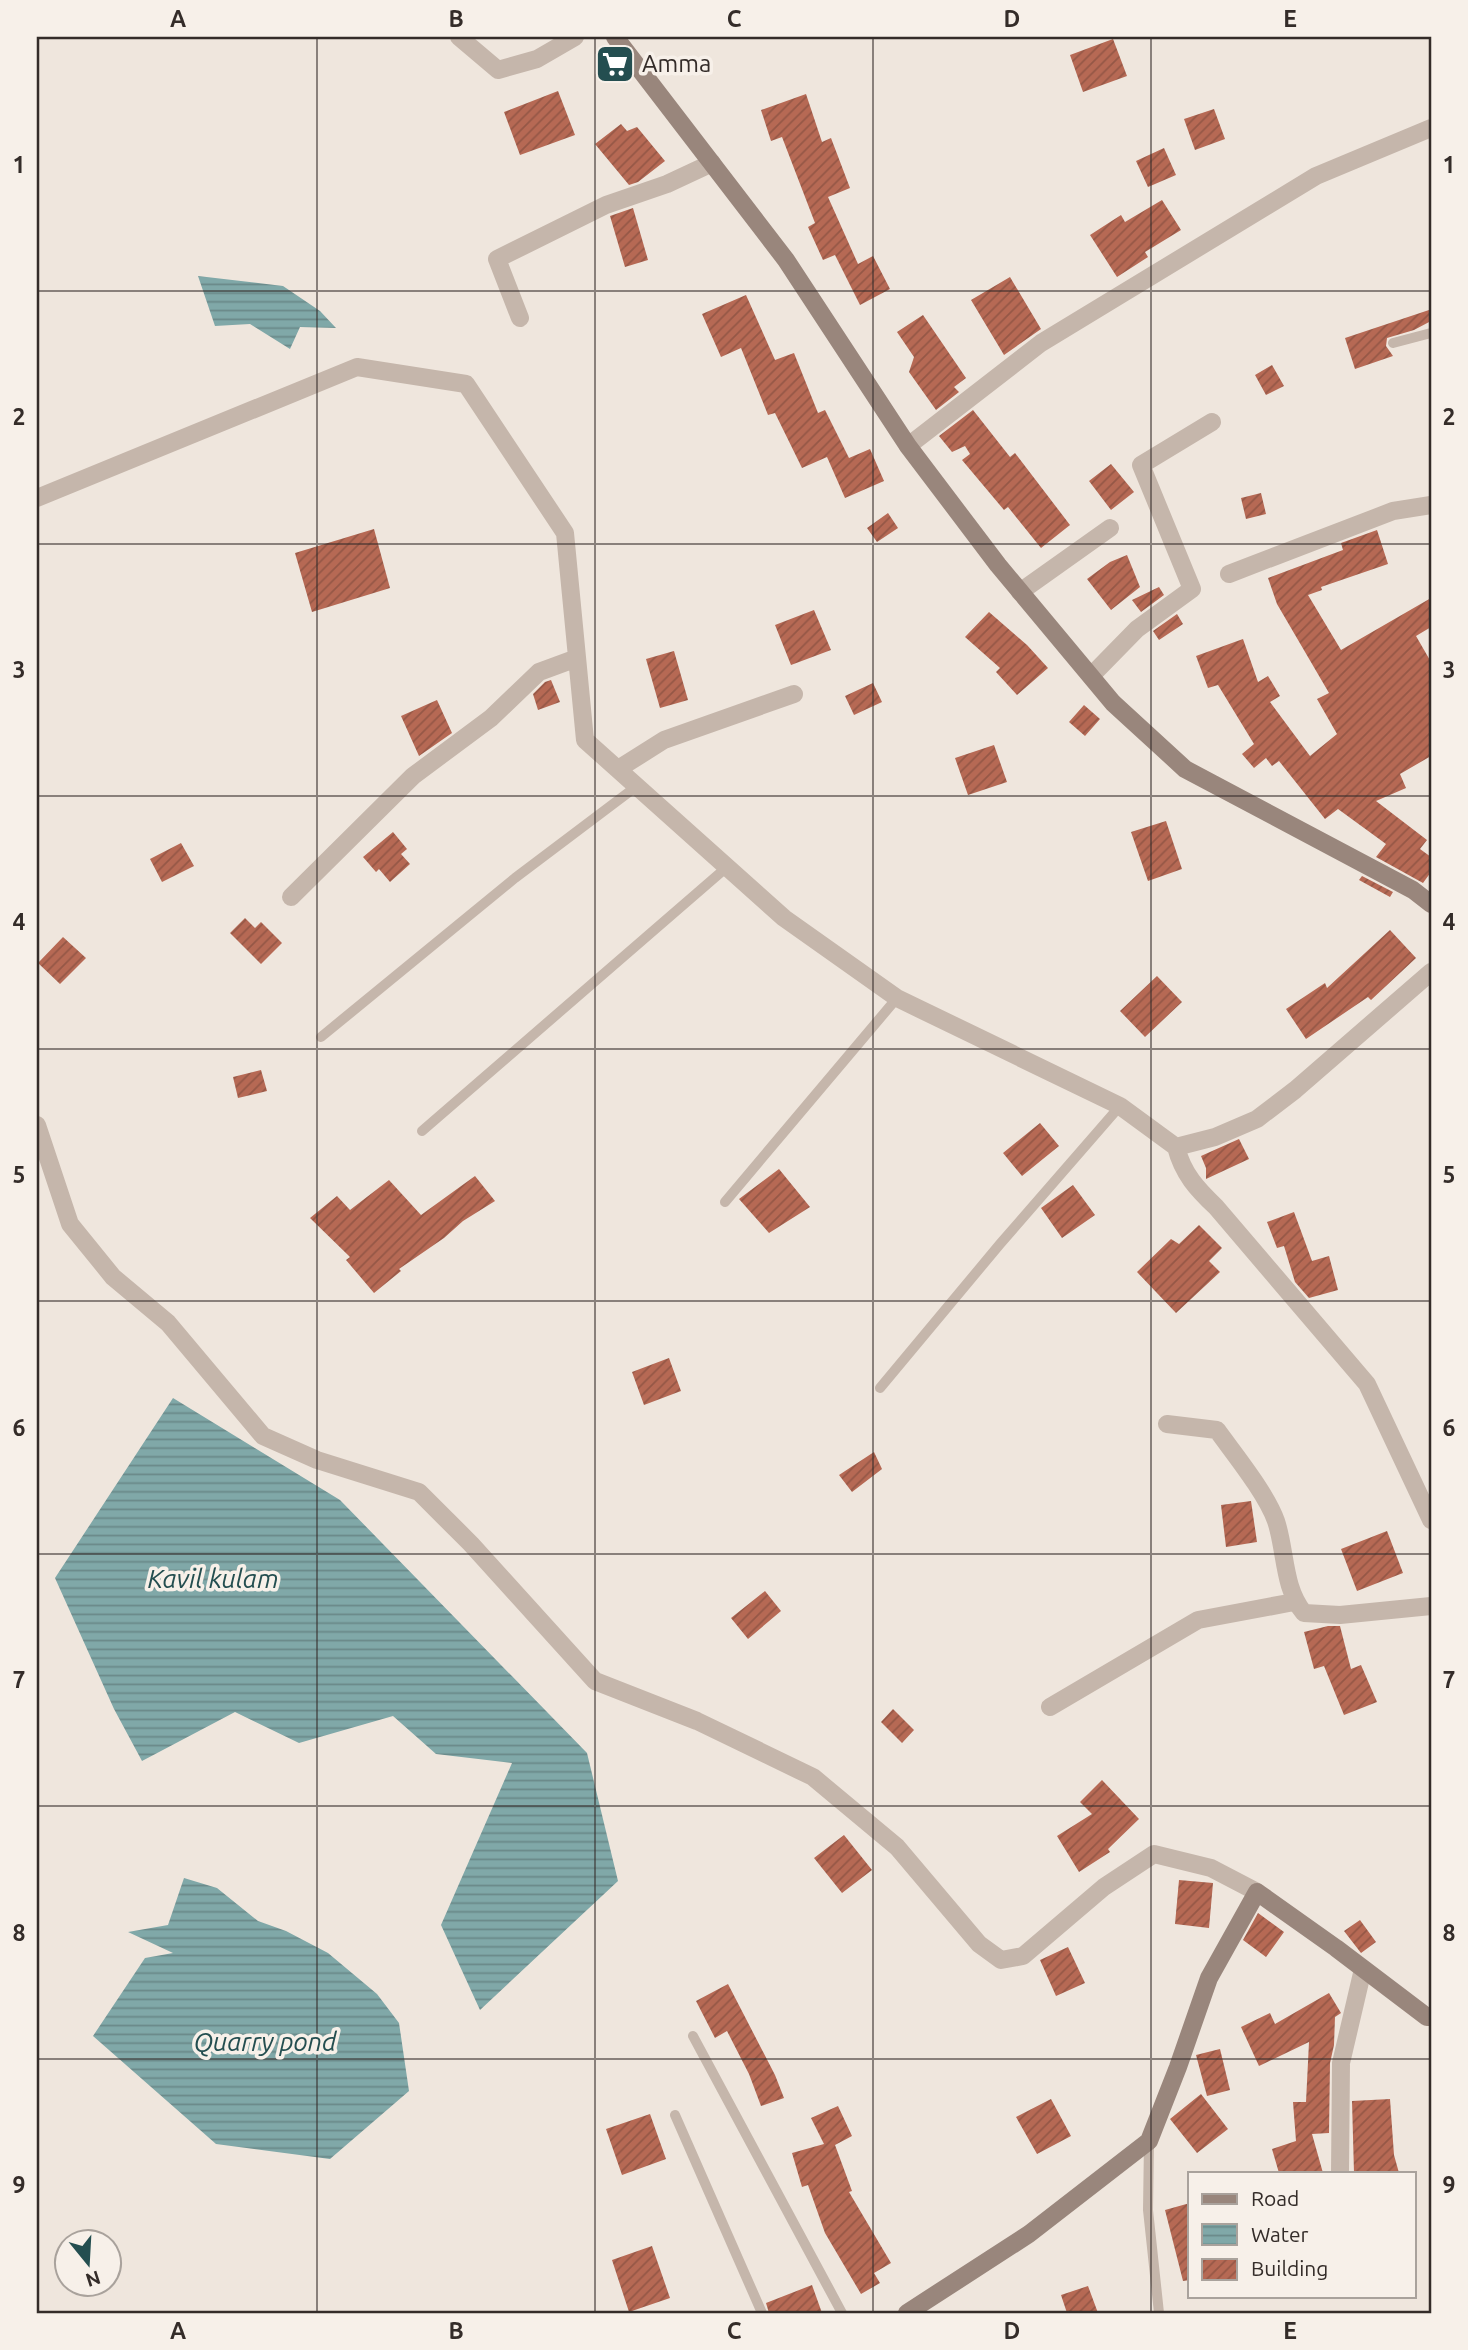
<svg xmlns="http://www.w3.org/2000/svg" width="1468" height="2350" viewBox="0 0 1468 2350" font-family="Ubuntu,sans-serif">
  <style>
    .water { fill: url(#water-rules) }
    .building { fill: url(#building-hatch) }
    .lines { fill: none; stroke-linecap: round; stroke-linejoin: round }
    .lane { stroke: #c5b6ab; stroke-width: 10 }
    .street { stroke: #c5b6ab; stroke-width: 18 }
    .secondary { stroke: #99867c; stroke-width: 18 }
    .grid { fill: none; stroke: #342c29; stroke-width: 2; stroke-opacity: 0.55 }
    .labels { text-anchor: middle; stroke-width: 7; stroke-linejoin: round; paint-order: stroke }
    .poi-label { font-size: 24px; fill: #342c29; stroke: #f7f0e9; text-anchor: start }
    .water-label { font-size: 26px; font-style: italic; fill: #244e50; stroke: #f7f0e9 }
    .neatline { fill: none; stroke: #342c29; stroke-width: 2.5 }
    .grid-label { font-size: 23px; text-anchor: middle; font-weight: bold; fill: #342c29 }
  </style>
  <defs>
    <pattern id="water-rules" width="6" height="5" patternUnits="userSpaceOnUse" patternTransform="scale(1.75)"><rect width="6" height="5" fill="#80a8a8"/><path d="M0 2.5h6" fill="none" stroke="#6a8989"/></pattern>
    <pattern id="building-hatch" width="6" height="6" patternUnits="userSpaceOnUse" patternTransform="scale(1.75)"><rect width="6" height="6" fill="#b66954"/><path d="M-1 1l2-2M0 6l6-6M5 7l2-2" fill="none" stroke="#955746"/></pattern>
  </defs>
  <rect width="100%" height="100%" fill="#efe6dd"/>
  <path class="water" d="M 198,276 L 283,286 L 320,311 L 336,328 L 300,327 L 290,349 L 250,324 L 215,326 Z
    M 173,1398 L 340,1500 L 587,1753 L 618,1881 L 480,2010 L 441,1925 L 512,1763 L 436,1754 L 393,1716 L 299,1743 L 235,1712 L 142,1761 L 114,1709 L 55,1578 Z
    M 184,1878 L 217,1888 L 258,1921 L 286,1931 L 328,1953 L 377,1994 L 399,2023 L 409,2091 L 330,2159 L 216,2144 L 93,2036 L 145,1958 L 173,1953 L 128,1932 L 168,1925 Z"/>
  <path class="building" d="M 1113,39 L 1127,76 L 1083,92 L 1070,55 Z
    M 558,91 L 575,135 L 520,155 L 504,112 Z
    M 806,94 L 822,142 L 831,138 L 850,188 L 828,197 L 858,264 L 873,256 L 890,289 L 860,305 L 835,255 L 823,260 L 808,227 L 815,223 L 782,137 L 771,141 L 761,110 Z
    M 1214,109 L 1225,139 L 1195,150 L 1184,119 Z
    M 621,124 L 627,131 L 637,127 L 665,161 L 638,182 L 629,185 L 595,144 Z
    M 1164,148 L 1176,175 L 1148,187 L 1136,161 Z
    M 1162,200 L 1181,230 L 1145,252 L 1148,257 L 1117,277 L 1090,235 L 1121,215 L 1125,222 Z
    M 633,208 L 648,260 L 625,267 L 610,216 Z
    M 1010,277 L 1041,329 L 1004,355 L 971,300 Z
    M 746,295 L 775,360 L 794,353 L 818,413 L 825,410 L 849,458 L 870,449 L 884,481 L 845,498 L 827,457 L 802,468 L 775,413 L 768,415 L 741,348 L 721,357 L 702,314 Z
    M 1429,310 L 1431,321 L 1414,330 L 1387,338 L 1386,346 L 1393,356 L 1355,369 L 1345,338 Z
    M 923,315 L 966,378 L 954,387 L 959,392 L 936,410 L 909,372 L 914,357 L 897,332 Z
    M 1272,365 L 1284,386 L 1266,395 L 1255,375 Z
    M 973,410 L 1010,457 L 1015,453 L 1070,525 L 1041,548 L 1008,507 L 1004,510 L 962,460 L 970,454 L 965,446 L 952,452 L 939,436 Z
    M 1111,464 L 1134,492 L 1111,510 L 1089,481 Z
    M 1261,493 L 1266,514 L 1246,519 L 1241,498 Z
    M 888,513 L 898,528 L 877,542 L 867,528 Z
    M 374,529 L 390,588 L 312,612 L 295,553 Z
    M 1377,530 L 1388,564 L 1321,587 L 1322,590 L 1308,595 L 1341,650 L 1431,598 L 1431,627 L 1416,636 L 1431,662 L 1431,756 L 1400,774 L 1406,788 L 1376,801 L 1427,840 L 1420,849 L 1431,857 L 1431,872 L 1423,883 L 1376,857 L 1386,844 L 1338,809 L 1325,819 L 1279,761 L 1272,766 L 1266,758 L 1254,768 L 1242,754 L 1254,744 L 1218,685 L 1208,688 L 1196,656 L 1243,639 L 1258,682 L 1268,676 L 1280,696 L 1270,702 L 1310,756 L 1337,734 L 1317,699 L 1329,693 L 1277,604 L 1268,578 L 1343,550 L 1341,543 Z
    M 1127,555 L 1140,587 L 1111,610 L 1087,579 L 1110,562 Z
    M 1159,587 L 1164,595 L 1141,612 L 1132,600 Z
    M 814,610 L 831,650 L 791,665 L 775,625 Z
    M 989,612 L 1027,645 L 1048,668 L 1017,695 L 996,672 L 1000,668 L 965,637 Z
    M 1177,614 L 1183,624 L 1159,640 L 1153,631 Z
    M 674,651 L 688,700 L 660,708 L 646,659 Z
    M 551,680 L 560,702 L 538,710 L 533,694 L 545,682 Z
    M 873,683 L 882,702 L 854,715 L 845,696 Z
    M 437,700 L 452,733 L 419,756 L 401,716 Z
    M 1084,705 L 1100,719 L 1085,736 L 1069,722 Z
    M 994,745 L 1007,782 L 968,795 L 955,758 Z
    M 1166,821 L 1182,869 L 1148,881 L 1131,832 Z
    M 393,832 L 407,849 L 401,854 L 410,864 L 390,882 L 379,869 L 376,872 L 363,857 Z
    M 181,843 L 194,866 L 162,882 L 150,859 Z
    M 1362,876 L 1393,892 L 1390,897 L 1359,880 Z
    M 245,918 L 255,928 L 261,922 L 282,943 L 261,964 L 230,933 Z
    M 1390,930 L 1416,958 L 1371,1000 L 1368,997 L 1306,1039 L 1286,1009 L 1325,983 L 1327,988 Z
    M 63,937 L 86,958 L 60,984 L 38,963 Z
    M 1157,976 L 1182,1002 L 1145,1037 L 1120,1011 Z
    M 261,1070 L 267,1091 L 238,1098 L 233,1077 Z
    M 1040,1123 L 1059,1146 L 1022,1176 L 1003,1153 Z
    M 1239,1139 L 1249,1159 L 1206,1179 L 1206,1168 L 1201,1156 Z
    M 779,1169 L 810,1207 L 769,1233 L 739,1199 Z
    M 475,1176 L 495,1201 L 463,1221 L 444,1238 L 399,1269 L 401,1271 L 374,1293 L 346,1260 L 350,1257 L 310,1218 L 337,1196 L 350,1210 L 389,1180 L 421,1215 Z
    M 1073,1185 L 1095,1215 L 1062,1238 L 1041,1208 Z
    M 1294,1212 L 1312,1261 L 1329,1256 L 1338,1290 L 1309,1298 L 1295,1282 L 1284,1246 L 1277,1248 L 1267,1222 Z
    M 1199,1225 L 1222,1248 L 1209,1261 L 1220,1272 L 1176,1313 L 1137,1272 L 1171,1239 L 1179,1244 Z
    M 669,1358 L 681,1391 L 644,1405 L 632,1372 Z
    M 874,1452 L 882,1469 L 852,1492 L 839,1475 Z
    M 1251,1501 L 1257,1542 L 1226,1547 L 1221,1505 Z
    M 1387,1531 L 1403,1573 L 1357,1591 L 1341,1549 Z
    M 765,1591 L 781,1611 L 748,1639 L 731,1618 Z
    M 1328,1626 L 1340,1626 L 1351,1669 L 1361,1665 L 1377,1702 L 1344,1715 L 1324,1666 L 1314,1669 L 1304,1632 Z
    M 893,1709 L 914,1730 L 902,1743 L 881,1722 Z
    M 1102,1780 L 1139,1819 L 1108,1849 L 1110,1852 L 1079,1872 L 1057,1836 L 1092,1814 L 1080,1802 Z
    M 844,1835 L 872,1870 L 842,1893 L 814,1858 Z
    M 1179,1880 L 1213,1883 L 1209,1928 L 1175,1924 Z
    M 1258,1913 L 1284,1932 L 1266,1957 L 1243,1940 Z
    M 1360,1920 L 1376,1942 L 1361,1953 L 1344,1931 Z
    M 1068,1947 L 1085,1983 L 1056,1996 L 1040,1960 Z
    M 728,1984 L 775,2075 L 784,2098 L 761,2106 L 749,2074 L 727,2031 L 715,2038 L 696,2001 Z
    M 1329,1993 L 1341,2013 L 1335,2017 L 1334,2045 L 1330,2063 L 1329,2133 L 1312,2134 L 1323,2173 L 1279,2173 L 1272,2149 L 1296,2141 L 1293,2102 L 1306,2102 L 1309,2042 L 1259,2066 L 1241,2027 L 1270,2013 L 1275,2024 Z
    M 1220,2049 L 1230,2090 L 1207,2096 L 1196,2055 Z
    M 1201,2094 L 1228,2129 L 1197,2153 L 1170,2119 Z
    M 1051,2099 L 1071,2136 L 1037,2154 L 1016,2117 Z
    M 1390,2099 L 1394,2155 L 1399,2173 L 1354,2173 L 1352,2101 Z
    M 838,2106 L 852,2136 L 835,2145 L 852,2191 L 849,2192 L 891,2263 L 874,2273 L 880,2283 L 861,2294 L 825,2233 L 808,2185 L 802,2187 L 792,2153 L 824,2144 L 811,2118 Z
    M 650,2114 L 666,2159 L 622,2175 L 606,2129 Z
    M 1190,2203 L 1190,2280 L 1183,2281 L 1165,2210 Z
    M 652,2246 L 670,2298 L 629,2312 L 612,2260 Z
    M 812,2285 L 822,2313 L 769,2313 L 766,2303 Z
    M 1088,2286 L 1098,2313 L 1067,2313 L 1061,2295 Z"/>
  <g class="lines">
    <path class="lane" d="M 1393,343 L 1431,333
      M 321,1037 L 515,878 L 637,786
      M 422,1131 L 727,867
      M 725,1202 L 897,998
      M 880,1388 L 1000,1244 L 1120,1106
      M 693,2036 L 842,2313
      M 675,2115 L 762,2313
      M 1149,2142 L 1148,2210 L 1159,2313"/>
    <path class="street" d="M 459,37 L 498,70 L 537,59 L 575,37
      M 520,318 L 497,259 L 606,205 L 667,184 L 712,163
      M 908,446 L 1041,343 L 1316,176 L 1431,128
      M 37,498 L 357,367 L 466,384 L 565,533 L 585,740 L 784,918 L 897,998 L 1120,1106 L 1176,1147 L 1215,1137 L 1257,1119 L 1295,1090 L 1431,972
      M 1229,574 L 1393,511 L 1431,505
      M 1020,592 L 1110,528
      M 1091,676 L 1137,629 L 1192,589 L 1141,465 L 1212,422
      M 618,769 L 664,740 L 794,694
      M 291,897 L 413,776 L 491,718 L 539,672 L 577,658
      M 37,1125 L 70,1224 L 113,1277 L 168,1323 L 263,1436 L 317,1460 L 419,1492 L 471,1544 L 595,1681 L 697,1721 L 813,1777 L 897,1847 L 979,1944 L 1001,1960 L 1023,1956 L 1104,1887 L 1154,1854 L 1211,1868 L 1257,1892
      M 1176,1147 C 1183,1174 1197,1189 1216,1207 L 1367,1384 L 1431,1520
      M 1167,1424 L 1217,1430 C 1235,1455 1266,1493 1276,1521 C 1286,1551 1283,1588 1304,1613 L 1340,1615 L 1431,1606
      M 1050,1707 L 1198,1620 L 1294,1602
      M 1340,2173 L 1341,2063 L 1363,1969"/>
    <path class="secondary" d="M 615,37 L 786,260 L 908,446 L 998,565 L 1113,703 L 1185,769 L 1413,890 L 1431,904
      M 907,2313 L 1029,2234 L 1149,2141 L 1178,2067 L 1209,1978 L 1257,1892 L 1336,1948 L 1427,2017 L 1431,2017"/>
  </g>
  <path class="grid" d="M 317,37 L 317,2313M 595,37 L 595,2313M 873,37 L 873,2313M 1151,37 L 1151,2313M 37,291 L 1431,291M 37,544 L 1431,544M 37,796 L 1431,796M 37,1049 L 1431,1049M 37,1301 L 1431,1301M 37,1554 L 1431,1554M 37,1806 L 1431,1806M 37,2059 L 1431,2059"/>
  <defs>
    <g id="supermarket-square" transform="scale(2.0125)"><rect x="-9" y="-9" width="18" height="18" rx="4" fill="#244e50" stroke="#f7f0e9"/><path d="M-6-5.5h2.5l.6 2H6L4.5 2H-2.5L-4.4-4H-6ZM-1.5 3.2a1.3 1.3 0 1 0 .1 0ZM3 3.2a1.3 1.3 0 1 0 .1 0Z" fill="#fff"/></g>
  </defs>
  <g fill-rule="evenodd">
    <use href="#supermarket-square" x="615" y="64"/>
  </g>
  <g class="labels">
    <g class="poi-label">
      <text x="642" y="72">Amma</text>
    </g>
    <g class="water-label">
      <text x="213" y="1588">Kavil kulam</text>
      <text x="265" y="2051">Quarry pond</text>
    </g>
  </g>
  <rect width="1468" height="2350" fill="none" stroke="#f7f0e9" stroke-width="77"/>
  <rect x="1188" y="2172" width="228" height="126" fill="#f7f0e9" stroke="#a9a29c" stroke-width="2"/>
  <rect x="1202" y="2194" width="35" height="10" fill="#99867c" stroke="#a9a29c" stroke-width="2"/>
  <text x="1251" y="2206" font-size="21" fill="#342c29">Road</text>
  <rect x="1202" y="2224" width="35" height="21" fill="url(#water-rules)" stroke="#a9a29c" stroke-width="2"/>
  <text x="1251" y="2242" font-size="21" fill="#342c29">Water</text>
  <rect x="1202" y="2259" width="35" height="21" fill="url(#building-hatch)" stroke="#a9a29c" stroke-width="2"/>
  <text x="1251" y="2276" font-size="21" fill="#342c29">Building</text>
  <g transform="translate(88 2263) rotate(162)"><circle r="33" fill="#f7f0e9" stroke="#a9a29c" stroke-width="2"/>
  <path d="M0-5L12 26L0 18L-12 26Z" fill="#244e50"/>
  <text y="-10" font-size="19" font-weight="bold" text-anchor="middle" fill="#342c29">N</text>
  </g>
  <rect x="38" y="38" width="1392" height="2274" class="neatline"/>
  <g class="grid-label">
    <text x="178" y="27">A</text>
    <text x="456" y="27">B</text>
    <text x="734" y="27">C</text>
    <text x="1012" y="27">D</text>
    <text x="1290" y="27">E</text>
    <text x="19" y="173">1</text>
    <text x="1449" y="173">1</text>
    <text x="19" y="425">2</text>
    <text x="1449" y="425">2</text>
    <text x="19" y="678">3</text>
    <text x="1449" y="678">3</text>
    <text x="19" y="930">4</text>
    <text x="1449" y="930">4</text>
    <text x="19" y="1183">5</text>
    <text x="1449" y="1183">5</text>
    <text x="19" y="1436">6</text>
    <text x="1449" y="1436">6</text>
    <text x="19" y="1688">7</text>
    <text x="1449" y="1688">7</text>
    <text x="19" y="1941">8</text>
    <text x="1449" y="1941">8</text>
    <text x="19" y="2193">9</text>
    <text x="1449" y="2193">9</text>
    <text x="178" y="2339">A</text>
    <text x="456" y="2339">B</text>
    <text x="734" y="2339">C</text>
    <text x="1012" y="2339">D</text>
    <text x="1290" y="2339">E</text>
  </g>
</svg>
